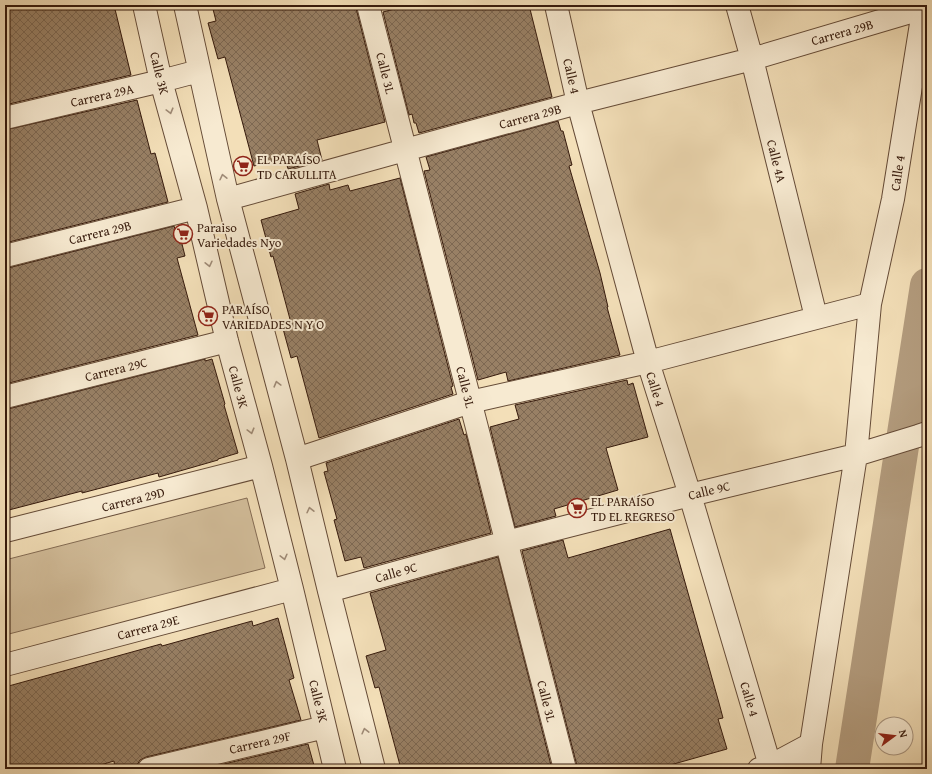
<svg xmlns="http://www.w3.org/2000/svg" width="932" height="774" viewBox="0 0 932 774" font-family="'Gentium Book Plus',serif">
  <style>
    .green { fill: #d3be9b; stroke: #846c54 }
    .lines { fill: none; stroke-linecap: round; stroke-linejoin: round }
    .canal { stroke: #b39c7e; stroke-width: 34 }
    .building { fill: url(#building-cross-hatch); stroke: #361a0c }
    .minor-casing { stroke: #654b37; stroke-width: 24 }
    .minor { stroke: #f7ead1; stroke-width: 22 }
    .oneway { stroke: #a08c78 }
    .labels { text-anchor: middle; stroke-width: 4; stroke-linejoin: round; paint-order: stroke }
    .street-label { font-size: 13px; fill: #361a0c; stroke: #f7ead1 }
    .poi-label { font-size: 13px; fill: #361a0c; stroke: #f7ead1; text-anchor: start }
  </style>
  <defs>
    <pattern id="building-cross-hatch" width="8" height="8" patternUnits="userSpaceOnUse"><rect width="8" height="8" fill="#988065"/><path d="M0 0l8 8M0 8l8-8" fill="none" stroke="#7d6852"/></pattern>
  </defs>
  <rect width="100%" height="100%" fill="#f3dfb8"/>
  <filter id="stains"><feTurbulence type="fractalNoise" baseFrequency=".005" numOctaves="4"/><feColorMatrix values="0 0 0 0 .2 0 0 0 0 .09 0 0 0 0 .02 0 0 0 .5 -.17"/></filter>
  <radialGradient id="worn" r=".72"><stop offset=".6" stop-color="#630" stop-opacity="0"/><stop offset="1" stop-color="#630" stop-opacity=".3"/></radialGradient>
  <path class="green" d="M 247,498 L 265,568 L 5,635 L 5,560 Z"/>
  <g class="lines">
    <path class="canal" d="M 852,769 L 927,285"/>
  </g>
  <path class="building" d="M 5,5 L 114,5 L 131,75 L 5,105 Z
    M 212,5 L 356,5 L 356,8 L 385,122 L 317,140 L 322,160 L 288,169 L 285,158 L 254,166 L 225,57 L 218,59 L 208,23 L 216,21 Z
    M 410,5 L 529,5 L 552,97 L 419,133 L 416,123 L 414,123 L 412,114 L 409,115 L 383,12 Z
    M 137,100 L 151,154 L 155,153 L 168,202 L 5,243 L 5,130 Z
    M 558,121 L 561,131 L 563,131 L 572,165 L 569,166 L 600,273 L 608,307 L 607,307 L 620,355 L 508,381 L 506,372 L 478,380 L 424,171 L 430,170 L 426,157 Z
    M 400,178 L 453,386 L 451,387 L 453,394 L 319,438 L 297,356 L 291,358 L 282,325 L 291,323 L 273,256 L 271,257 L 261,220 L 299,209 L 295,194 L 329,184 L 330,190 L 348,185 L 350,191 Z
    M 174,226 L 175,229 L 178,228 L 185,256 L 177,258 L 198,335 L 5,384 L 5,268 L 8,268 Z
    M 205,359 L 205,361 L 212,359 L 225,404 L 224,405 L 238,453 L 218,459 L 218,460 L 159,477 L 158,473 L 82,493 L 82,491 L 5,511 L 5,409 L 8,409 Z
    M 627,380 L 628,385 L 633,383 L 648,437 L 606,448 L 618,490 L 554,509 L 556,516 L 515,527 L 490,427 L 519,419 L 515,405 Z
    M 459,419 L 464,435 L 466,434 L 491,533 L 364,568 L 361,557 L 345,561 L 334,520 L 337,519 L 324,472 L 328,471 L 326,463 Z
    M 670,529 L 719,703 L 723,718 L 718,719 L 727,749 L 656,769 L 577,769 L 577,766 L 522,551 L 563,540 L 568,558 Z
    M 498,557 L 552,769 L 401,769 L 379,687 L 375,688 L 366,656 L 386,650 L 370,593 Z
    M 278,618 L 294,678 L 289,680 L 301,720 L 146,757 L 140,760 L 137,765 L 137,769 L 115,769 L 114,761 L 87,769 L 5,769 L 5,687 L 161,644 L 162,646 L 252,621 L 253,626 Z
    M 308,744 L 315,769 L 203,769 Z"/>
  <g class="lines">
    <g class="minor-casing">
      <path id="minor" d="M 144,5 L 161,81 L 196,208 L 227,341 L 261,466 L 292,589 L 335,769
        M 185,5 L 228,199 L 297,459 L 329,591 L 374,769
        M 368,5 L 565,769
        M 556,5 L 578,103 L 648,362 L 690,495 L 771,769
        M 737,5 L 752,59 L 816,317
        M 5,118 L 161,81 L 199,71
        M 228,199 L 405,150 L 578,103 L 752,59 L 924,8
        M 5,256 L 196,208
        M 5,397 L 227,341
        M 297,459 L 470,402 L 648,362 L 870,304
        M 5,531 L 261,466
        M 329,591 L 506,542 L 690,495 L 856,455 L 918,436 L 927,433
        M 5,665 L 292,589
        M 149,769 L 325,727
        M 759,769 L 770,766 L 811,744
        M 809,769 L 811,744 L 856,455 L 870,304 L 893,199 L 924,5"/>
    </g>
    <use href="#minor" class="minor"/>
  </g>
  <defs><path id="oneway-chevron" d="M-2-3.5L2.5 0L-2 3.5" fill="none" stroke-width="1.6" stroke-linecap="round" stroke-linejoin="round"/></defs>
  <g class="oneway">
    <use href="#oneway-chevron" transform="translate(170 111) rotate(75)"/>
    <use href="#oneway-chevron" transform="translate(223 177) rotate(-103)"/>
    <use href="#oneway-chevron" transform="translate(209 264) rotate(77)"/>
    <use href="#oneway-chevron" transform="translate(277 384) rotate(-105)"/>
    <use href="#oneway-chevron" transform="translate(251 431) rotate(75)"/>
    <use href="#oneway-chevron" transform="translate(310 510) rotate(-103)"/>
    <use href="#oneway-chevron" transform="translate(284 557) rotate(76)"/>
    <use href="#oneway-chevron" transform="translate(365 731) rotate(-104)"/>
  </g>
  <defs>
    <g id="supermarket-ring" transform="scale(1)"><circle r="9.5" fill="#f7ead1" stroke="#8f2418" stroke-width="1.5"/><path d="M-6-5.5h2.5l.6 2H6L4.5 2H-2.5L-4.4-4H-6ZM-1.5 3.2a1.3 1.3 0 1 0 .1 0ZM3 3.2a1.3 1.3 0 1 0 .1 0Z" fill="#8f2418"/></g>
  </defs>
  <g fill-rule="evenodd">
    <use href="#supermarket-ring" x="243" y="166"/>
    <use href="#supermarket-ring" x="183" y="234"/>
    <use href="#supermarket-ring" x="208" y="316"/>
    <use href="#supermarket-ring" x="577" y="508"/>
  </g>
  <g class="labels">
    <g class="street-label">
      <text transform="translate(842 32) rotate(-16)" y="5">Carrera 29B</text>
      <text transform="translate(160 73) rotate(76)" y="5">Calle 3K</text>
      <text transform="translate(386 73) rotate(76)" y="5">Calle 3L</text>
      <text transform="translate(572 76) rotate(77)" y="5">Calle 4</text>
      <text transform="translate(102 95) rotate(-13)" y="5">Carrera 29A</text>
      <text transform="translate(530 116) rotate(-15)" y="5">Carrera 29B</text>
      <text transform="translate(777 161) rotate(76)" y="5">Calle 4A</text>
      <text transform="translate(897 173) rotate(-81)" y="5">Calle 4</text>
      <text transform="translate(100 232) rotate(-14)" y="5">Carrera 29B</text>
      <text transform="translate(116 369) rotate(-14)" y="5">Carrera 29C</text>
      <text transform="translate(239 387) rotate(75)" y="5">Calle 3K</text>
      <text transform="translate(466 387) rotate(76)" y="5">Calle 3L</text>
      <text transform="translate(656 389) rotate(73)" y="5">Calle 4</text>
      <text transform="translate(709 490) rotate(-14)" y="5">Calle 9C</text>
      <text transform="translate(133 499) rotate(-14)" y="5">Carrera 29D</text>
      <text transform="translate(396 572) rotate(-16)" y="5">Calle 9C</text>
      <text transform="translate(148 627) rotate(-15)" y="5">Carrera 29E</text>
      <text transform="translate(750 699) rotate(73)" y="5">Calle 4</text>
      <text transform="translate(319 701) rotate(76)" y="5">Calle 3K</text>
      <text transform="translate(547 701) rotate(76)" y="5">Calle 3L</text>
      <text transform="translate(260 742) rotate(-13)" y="5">Carrera 29F</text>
    </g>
    <g class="poi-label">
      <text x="257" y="164">EL PARAÍSO<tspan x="257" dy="15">TD CARULLITA</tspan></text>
      <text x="197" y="232">Paraiso<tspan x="197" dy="15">Variedades Nyo</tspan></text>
      <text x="222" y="314">PARAÍSO<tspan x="222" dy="15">VARIEDADES N Y O</tspan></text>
      <text x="591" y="506">EL PARAÍSO<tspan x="591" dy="15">TD EL REGRESO</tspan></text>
    </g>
  </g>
  <rect width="932" height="774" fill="none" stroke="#f3dfb8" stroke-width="20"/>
  <rect x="6" y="6" width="920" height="762" fill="none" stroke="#361a0c" stroke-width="2"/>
  <rect x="10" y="10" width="912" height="754" fill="none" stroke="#361a0c"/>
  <g transform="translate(894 736) rotate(75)"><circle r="19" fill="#f7ead1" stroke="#aa9782"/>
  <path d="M0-3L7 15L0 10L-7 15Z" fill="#8f2418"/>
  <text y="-6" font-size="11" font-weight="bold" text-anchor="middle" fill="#361a0c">N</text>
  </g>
  <rect width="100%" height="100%" filter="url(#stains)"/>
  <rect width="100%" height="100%" fill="url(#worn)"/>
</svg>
